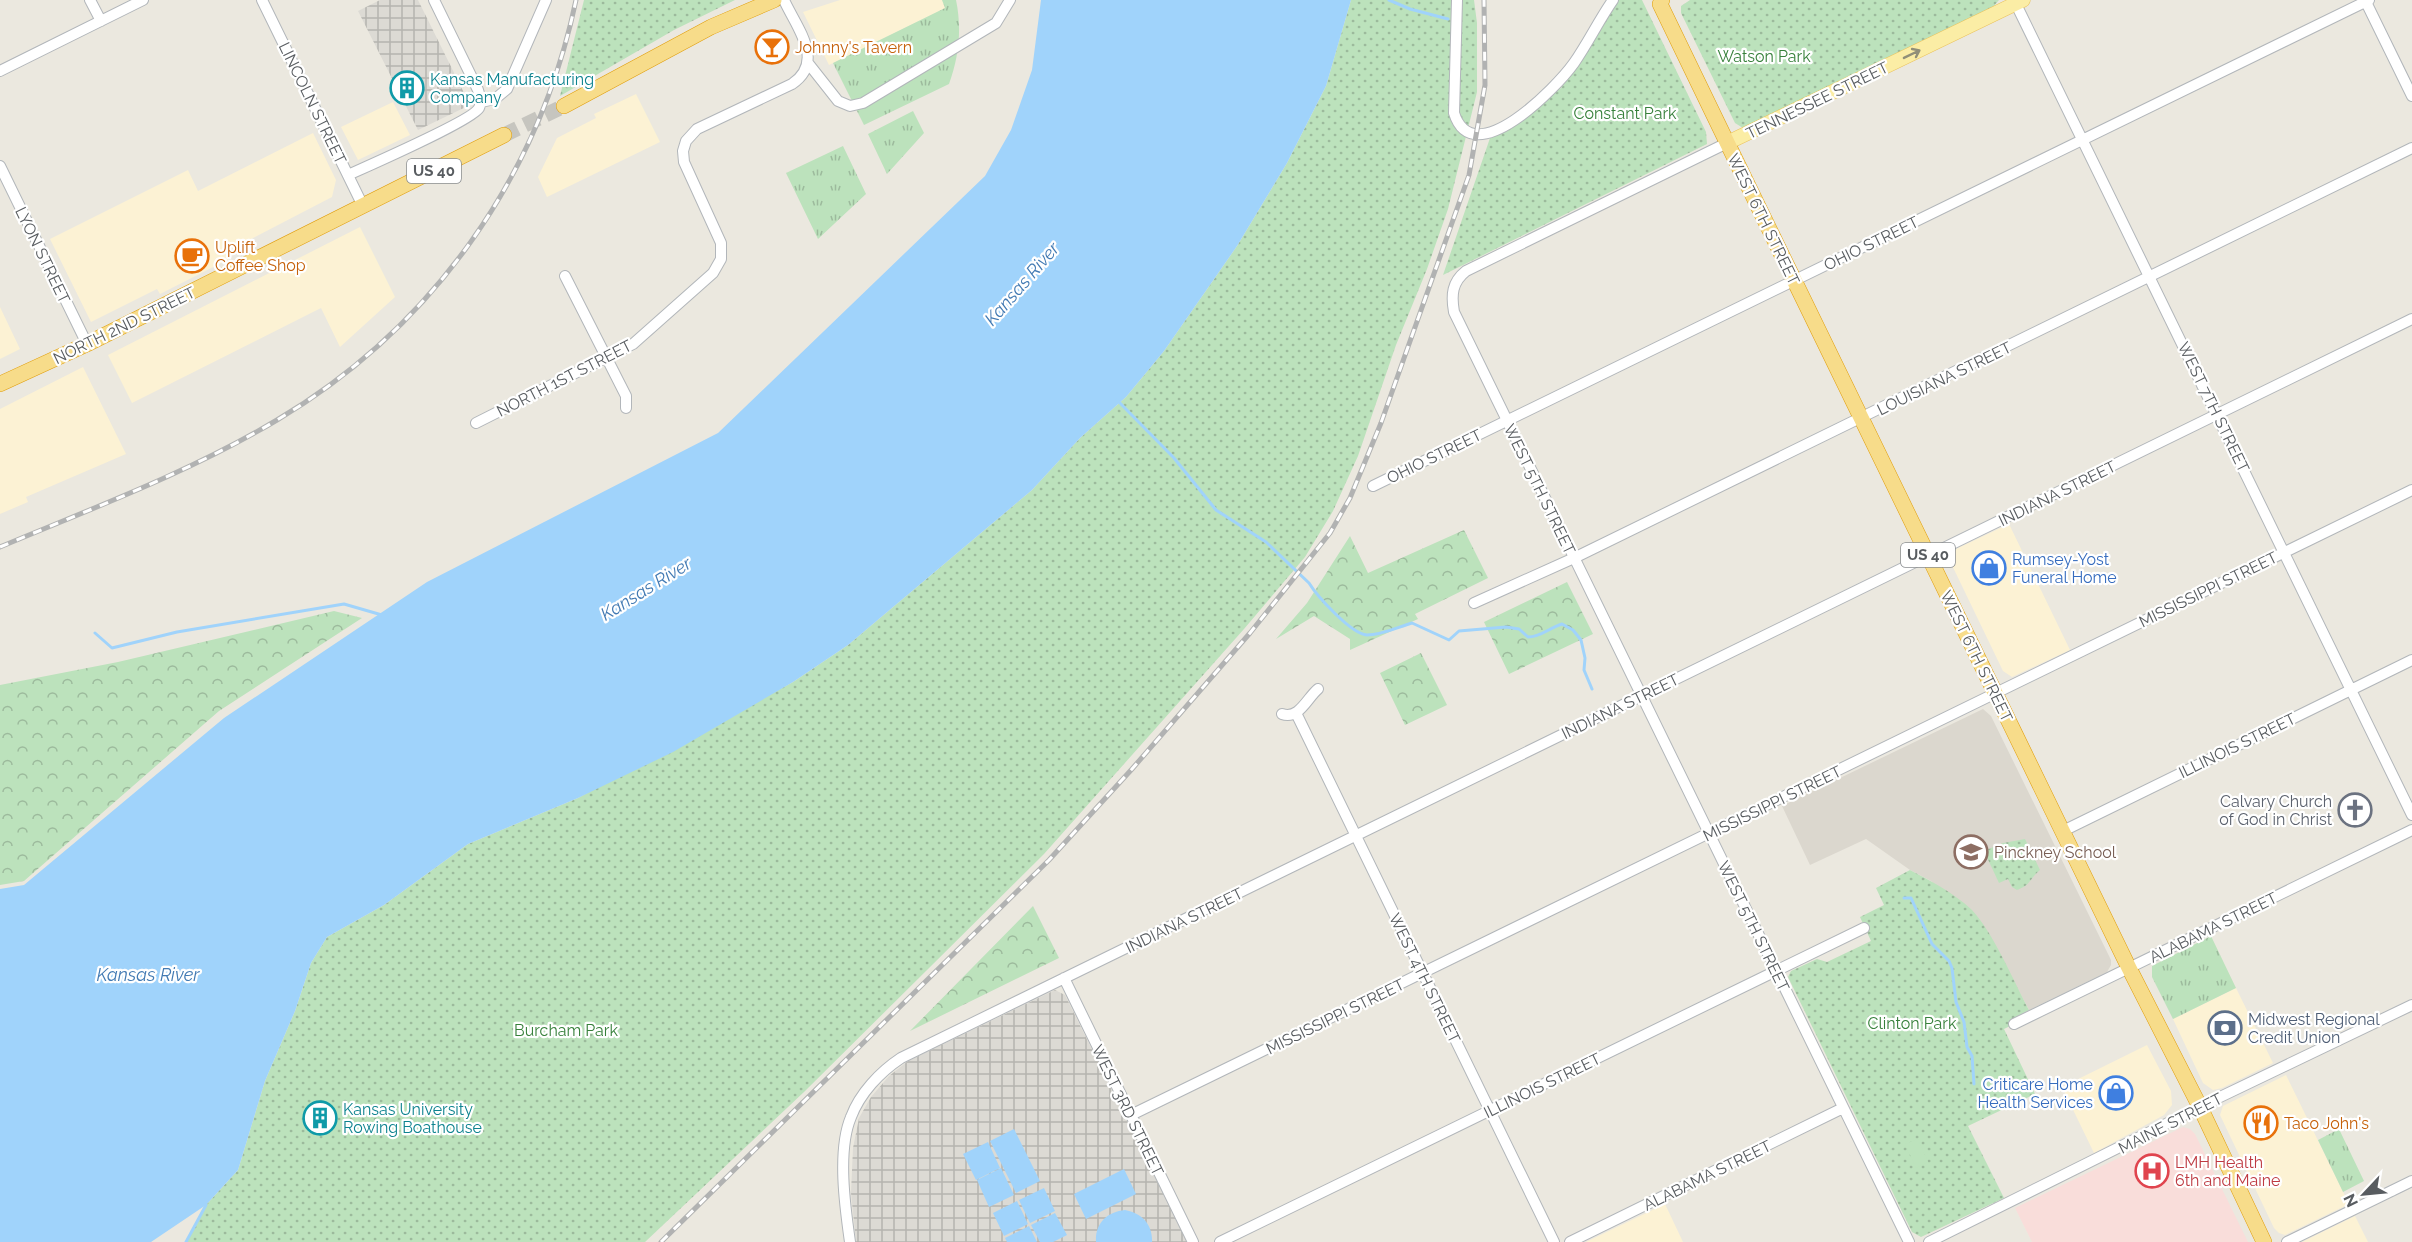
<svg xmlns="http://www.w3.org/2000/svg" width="2412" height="1242" viewBox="0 0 2412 1242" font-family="Raleway,sans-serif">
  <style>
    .commercial { fill: #fcf2d4 }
    .industrial { fill: url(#industrial-grid) }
    .education { fill: #dbd7ce }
    .medical { fill: #f9ddda }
    .grass { fill: url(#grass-tufts) }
    .forest { fill: url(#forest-crowns) }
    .park { fill: url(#park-dots) }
    .garden { fill: #bce2bc }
    .water { fill: #a0d3fb }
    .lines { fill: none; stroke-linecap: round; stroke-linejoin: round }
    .stream { stroke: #a0d3fb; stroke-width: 3 }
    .highway-tunnel { stroke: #c6c5bf; stroke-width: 15; stroke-dasharray: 15 8; stroke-linecap: butt }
    .minor-casing { stroke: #b2b6ba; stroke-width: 12 }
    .major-casing { stroke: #eac159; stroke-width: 15 }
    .highway-casing { stroke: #e09d0a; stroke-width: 16 }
    .minor { stroke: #fff; stroke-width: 10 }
    .major { stroke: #fbeda5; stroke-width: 14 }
    .highway { stroke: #f7dc8a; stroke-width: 15 }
    .rail-casing { stroke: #b1b2b2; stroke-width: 5 }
    .rail { stroke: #fff; stroke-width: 3; stroke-dasharray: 9; stroke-linecap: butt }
    .oneway { stroke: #918f78 }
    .labels { text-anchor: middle; stroke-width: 4.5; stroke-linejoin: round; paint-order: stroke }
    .shield { fill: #fff; stroke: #8a8d90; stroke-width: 1.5 }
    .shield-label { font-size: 15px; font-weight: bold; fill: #585c60 }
    .food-label { font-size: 16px; fill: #c56008; stroke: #fff; text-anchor: start }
    .park-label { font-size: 16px; fill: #37803b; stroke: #fff }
    .culture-label { font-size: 16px; fill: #0d838f; stroke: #fff; text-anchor: start }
    .street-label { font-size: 16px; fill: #585c60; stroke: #fff }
    .shop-label { font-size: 16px; fill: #366cbe; stroke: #fff; text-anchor: start }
    .worship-label { font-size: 16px; fill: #5b616d; stroke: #fff; text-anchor: end }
    .education-label { font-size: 16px; fill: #785e54; stroke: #fff; text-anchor: start }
    .service-label { font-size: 16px; fill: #4e5e75; stroke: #fff; text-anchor: start }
    .health-label { font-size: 16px; fill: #be3a42; stroke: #fff; text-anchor: start }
    .water-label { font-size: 18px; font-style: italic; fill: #427ab3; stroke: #fff }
  </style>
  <defs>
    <pattern id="industrial-grid" width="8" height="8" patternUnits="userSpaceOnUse" patternTransform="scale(1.5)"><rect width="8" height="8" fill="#dcdad4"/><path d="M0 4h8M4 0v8" fill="none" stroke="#b5b4af"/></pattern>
    <pattern id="grass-tufts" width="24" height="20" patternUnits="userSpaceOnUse" patternTransform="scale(1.5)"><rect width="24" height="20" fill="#bce2bc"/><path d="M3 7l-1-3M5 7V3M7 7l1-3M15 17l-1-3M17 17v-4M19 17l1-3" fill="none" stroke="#9cba9c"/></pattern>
    <pattern id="forest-crowns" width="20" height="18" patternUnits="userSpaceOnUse" patternTransform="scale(1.5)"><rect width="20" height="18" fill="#bce2bc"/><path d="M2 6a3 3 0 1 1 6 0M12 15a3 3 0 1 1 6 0" fill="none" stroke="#9cba9c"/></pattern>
    <pattern id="park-dots" width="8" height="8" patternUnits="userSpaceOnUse" patternTransform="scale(1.5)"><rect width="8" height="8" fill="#bce2bc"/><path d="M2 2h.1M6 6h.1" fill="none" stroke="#9cba9c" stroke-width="1.8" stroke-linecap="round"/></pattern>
  </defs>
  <rect width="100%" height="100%" fill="#ebe8df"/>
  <path class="commercial" d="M 840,0 L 942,0 L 946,8 L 829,65 L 803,12 Z
    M 636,94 L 660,142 L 547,197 L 538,177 L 557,138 L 596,118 L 594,114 Z
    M 393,102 L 410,135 L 358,160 L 341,127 Z
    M 313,133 L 336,180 L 332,197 L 228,251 L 231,258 L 160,294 L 157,289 L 91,322 L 50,239 L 188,170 L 198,191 Z
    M 360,227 L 395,297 L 340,347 L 321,308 L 132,403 L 108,355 Z
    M 0,307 L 20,349 L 0,359 Z
    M 83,367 L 126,454 L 26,497 L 28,502 L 0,514 L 0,409 Z
    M 2009,524 L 2070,650 L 2012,677 L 2003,671 L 1949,559 L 1952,553 L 1958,548 Z
    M 2236,988 L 2273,1063 L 2222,1088 L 2213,1090 L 2203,1083 L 2173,1019 Z
    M 2147,1045 L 2171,1091 L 2172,1105 L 2164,1115 L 2094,1153 L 2062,1087 Z
    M 2286,1075 L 2349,1204 L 2285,1235 L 2279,1233 L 2274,1228 L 2220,1115 L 2223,1106 Z
    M 1665,1204 L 1683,1242 L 1586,1242 Z
    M 2355,1216 L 2368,1242 L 2302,1242 Z"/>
  <path class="industrial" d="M 380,0 L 418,0 L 470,105 L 418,130 L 358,11 Z
    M 1055,990 L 1065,995 L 1187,1242 L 856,1242 L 851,1193 L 853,1148 L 859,1118 L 871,1097 L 889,1076 L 908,1061 Z"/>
  <path class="education" d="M 1983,709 L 1991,716 L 2111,960 L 2111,965 L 2107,972 L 2029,1010 L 1985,928 L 1931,881 L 1910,870 L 1866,839 L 1810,865 L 1782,806 Z"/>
  <path class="medical" d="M 2183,1127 L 2190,1129 L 2195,1134 L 2248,1242 L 2032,1242 L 2015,1208 Z"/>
  <path class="grass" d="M 942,0 L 956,0 C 962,28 959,57 949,84 L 864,125 L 833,63 L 945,8 Z
    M 913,111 L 924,133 L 887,174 L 868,134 Z
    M 843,146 L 866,194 L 818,239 L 786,173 Z
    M 2211,936 L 2236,988 L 2173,1019 L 2152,977 L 2152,966 Z
    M 2339,1129 L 2364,1181 L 2343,1192 L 2318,1140 Z"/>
  <path class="forest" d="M 1464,530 L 1488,578 L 1415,614 L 1418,619 L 1350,650 L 1350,639 L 1314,616 L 1276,639 L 1307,603 L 1350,536 L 1368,573 Z
    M 1567,582 L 1593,634 L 1509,674 L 1484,622 Z
    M 334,611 L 362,618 L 219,711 L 24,881 L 0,885 L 0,685 L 118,662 Z
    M 1421,653 L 1447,705 L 1405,725 L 1380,673 Z
    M 1033,906 L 1059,958 L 910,1031 Z"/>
  <path class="park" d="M 584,0 L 735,0 L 674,30 L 560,96 Z
    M 1351,0 L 1474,0 L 1477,23 L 1477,92 L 1448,209 L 1427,269 L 1396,345 L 1358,456 L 1333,511 L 1305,557 L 1244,629 L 1044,854 L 804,1092 L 645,1242 L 186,1242 L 206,1205 L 238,1170 L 265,1081 L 295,1011 L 311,963 L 327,937 L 384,905 L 468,844 L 578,798 L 793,682 L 848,645 L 1032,490 L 1080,438 L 1126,397 L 1164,351 L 1237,246 L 1287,163 L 1326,86 Z
    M 1617,0 L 1642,0 L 1706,132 L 1707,144 L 1443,275 L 1490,138 L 1499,134 L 1561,88 L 1584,56 Z
    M 1690,0 L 1999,0 L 1993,7 L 1743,128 L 1735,123 L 1681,13 L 1681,6 Z
    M 2025,839 L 2040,870 C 2030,878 2031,885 2017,890 L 2012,887 L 2008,879 L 1999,883 L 1984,851 L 2003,843 Z
    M 1910,870 C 1931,881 1954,893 1972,910 C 1994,934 2013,980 2029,1010 L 2010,1020 L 2012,1025 L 2004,1029 L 2035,1094 L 1968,1126 L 2004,1198 L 1921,1237 L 1912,1232 L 1788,977 L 1791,971 L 1817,959 L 1827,962 L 1871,941 L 1860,917 L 1884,905 L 1876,888 Z"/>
  <path class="garden" d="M 1918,1139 L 1928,1162 L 1916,1168 L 1905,1144 Z"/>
  <path class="water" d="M 1041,0 L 1351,0 L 1326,86 L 1287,163 L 1237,246 L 1164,351 L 1126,397 L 1080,438 L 1032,490 L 848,645 L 793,682 L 673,752 L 578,798 L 468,844 L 384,905 L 327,937 L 311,963 L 295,1011 L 265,1081 L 238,1170 L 206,1205 L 151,1242 L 0,1242 L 0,889 L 24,885 L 224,718 L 427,582 L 718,433 L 985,176 L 1011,130 L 1032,70 Z
    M 1014,1129 L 1027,1155 L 1023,1157 L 1027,1155 L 1040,1181 L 1016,1193 L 990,1141 Z
    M 988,1142 L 1000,1168 L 976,1180 L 963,1154 Z
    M 1001,1168 L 1014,1195 L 989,1207 L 977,1180 Z
    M 1124,1169 L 1136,1194 L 1086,1219 L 1074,1194 Z
    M 1044,1188 L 1055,1211 L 1030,1223 L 1019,1200 Z
    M 1017,1201 L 1028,1224 L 1004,1236 L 993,1213 Z
    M 1125,1210 C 1142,1213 1153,1225 1152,1242 L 1096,1242 C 1095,1223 1107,1212 1125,1210 Z
    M 1055,1213 L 1067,1235 L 1053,1242 L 1040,1242 L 1031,1225 Z
    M 1029,1226 L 1037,1242 L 1007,1242 L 1005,1238 Z"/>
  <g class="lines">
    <path class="stream" d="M 1389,0 L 1410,9 L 1448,19
      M 1117,400 L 1174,458 L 1216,510 L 1266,542 L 1309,583 C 1317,596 1351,634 1367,635 C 1382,635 1398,627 1412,623 L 1449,640 L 1459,631 L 1506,627 L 1519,629 L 1528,637 C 1541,637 1549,628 1562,624 L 1573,630 L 1581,640 L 1585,658 L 1584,670 L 1592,689
      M 95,633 L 112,648 L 177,632 L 344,604 L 382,615
      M 1904,898 L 1911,898 L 1932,944 L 1949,961 L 1952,968 L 1956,1002 L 1964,1022 L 1967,1047 L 1972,1056 L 1974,1084
      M 186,1242 L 206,1205"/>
    <path class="highway-tunnel" d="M 504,135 L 564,106"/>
    <g class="minor-casing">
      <path id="minor" d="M 90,0 L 101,21
        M 262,0 L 363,206
        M 1457,0 L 1454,113 C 1473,174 1557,87 1574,63 C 1588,43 1599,20 1613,0
        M 2014,0 L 2412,815
        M 2365,0 L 2412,96
        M 808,63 L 838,101 L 850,106 L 863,103 L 996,23 L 1010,0
        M 0,71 L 143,0
        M 481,102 L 495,99 L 507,89 L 546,0
        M 1727,143 L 1466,271 C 1452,282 1451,295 1454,312 L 1909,1242
        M 0,166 L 87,344
        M 348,175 C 368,166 473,120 479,108 C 482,102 480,95 478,90 L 434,0
        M 565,276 L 626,396 L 626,408
        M 476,423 L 633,344 L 713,273 L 721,259 L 721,243 L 684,162 L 683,151 L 686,141 L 697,129 L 792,84 C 826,61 796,27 784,0
        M 1373,486 L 2369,0
        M 1474,603 L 1574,558 L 2412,148
        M 1296,713 L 1554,1242
        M 1282,714 C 1299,720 1307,698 1318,689
        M 2063,831 L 2412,660
        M 1064,978 L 1193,1242
        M 2014,1024 L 2412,830
        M 1131,1115 L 2412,490
        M 850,1242 C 845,1207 837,1150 851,1117 C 860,1093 880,1072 901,1058 L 2412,319
        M 1220,1242 L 1864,928
        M 1570,1242 L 1843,1108
        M 1929,1242 L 2218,1098 L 2412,1005
        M 2287,1242 L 2412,1181"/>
    </g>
    <g class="major-casing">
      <path id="major" d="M 1727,143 L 2023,0"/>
    </g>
    <g class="highway-casing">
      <path id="highway" d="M 1662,0 L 1660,4 L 1720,128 L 2129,968 L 2200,1107 L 2264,1242
        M 564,106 L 711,27 L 774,0
        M 0,384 L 87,344 L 504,135"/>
    </g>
    <use href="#minor" class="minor"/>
    <use href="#major" class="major"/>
    <use href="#highway" class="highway"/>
    <g class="rail-casing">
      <path id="rail" d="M 0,547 C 93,508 190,472 277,420 C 432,328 539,177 576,0
        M 661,1242 L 1049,860 L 1132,769 L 1250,633 L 1330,533 L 1350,498 L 1381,423 L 1469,175 L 1485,85 L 1484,0"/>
    </g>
    <use href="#rail" class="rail"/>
  </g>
  <defs><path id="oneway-shaft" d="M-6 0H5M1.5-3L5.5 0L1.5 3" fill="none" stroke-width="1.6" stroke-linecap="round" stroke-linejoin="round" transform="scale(1.5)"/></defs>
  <use class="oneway" href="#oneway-shaft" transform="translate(1912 54) rotate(-26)"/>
  <defs>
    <g id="bar-ring" transform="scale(1.725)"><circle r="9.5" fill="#fff" stroke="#e8710a" stroke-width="1.5"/><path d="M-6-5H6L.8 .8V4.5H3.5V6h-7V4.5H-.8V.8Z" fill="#e8710a"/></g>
    <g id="building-ring" transform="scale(1.725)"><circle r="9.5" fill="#fff" stroke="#0f9aa8" stroke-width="1.5"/><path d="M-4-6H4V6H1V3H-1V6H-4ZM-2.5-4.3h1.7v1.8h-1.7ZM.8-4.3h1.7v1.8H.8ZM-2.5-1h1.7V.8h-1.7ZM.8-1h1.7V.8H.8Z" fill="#0f9aa8"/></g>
    <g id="cafe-ring" transform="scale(1.725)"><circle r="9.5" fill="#fff" stroke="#e8710a" stroke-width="1.5"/><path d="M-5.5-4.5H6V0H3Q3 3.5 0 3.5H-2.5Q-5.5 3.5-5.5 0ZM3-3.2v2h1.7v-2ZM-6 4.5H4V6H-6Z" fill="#e8710a"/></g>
    <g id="shop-ring" transform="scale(1.725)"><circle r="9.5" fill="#fff" stroke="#3f7fe0" stroke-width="1.5"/><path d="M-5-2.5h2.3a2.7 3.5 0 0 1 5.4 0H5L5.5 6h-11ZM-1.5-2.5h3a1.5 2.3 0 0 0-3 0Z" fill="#3f7fe0"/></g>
    <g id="church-ring" transform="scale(1.725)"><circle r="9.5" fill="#fff" stroke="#6b7280" stroke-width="1.5"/><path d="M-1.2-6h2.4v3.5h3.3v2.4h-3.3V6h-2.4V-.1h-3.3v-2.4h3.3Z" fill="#6b7280"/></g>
    <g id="school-ring" transform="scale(1.725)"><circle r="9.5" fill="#fff" stroke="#8d6e63" stroke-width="1.5"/><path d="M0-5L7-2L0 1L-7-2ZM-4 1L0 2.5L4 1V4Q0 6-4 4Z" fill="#8d6e63"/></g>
    <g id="bank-ring" transform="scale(1.725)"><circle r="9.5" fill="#fff" stroke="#5c6f8a" stroke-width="1.5"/><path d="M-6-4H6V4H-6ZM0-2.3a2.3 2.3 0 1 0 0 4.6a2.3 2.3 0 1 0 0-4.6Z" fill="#5c6f8a"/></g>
    <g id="restaurant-ring" transform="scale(1.725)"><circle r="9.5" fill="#fff" stroke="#e8710a" stroke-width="1.5"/><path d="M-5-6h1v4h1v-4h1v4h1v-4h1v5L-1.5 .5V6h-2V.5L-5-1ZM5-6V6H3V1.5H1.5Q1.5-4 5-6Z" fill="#e8710a"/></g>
    <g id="hospital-ring" transform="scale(1.725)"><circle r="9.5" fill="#fff" stroke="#e0444e" stroke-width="1.5"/><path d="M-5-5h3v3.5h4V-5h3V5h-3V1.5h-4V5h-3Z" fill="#e0444e"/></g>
  </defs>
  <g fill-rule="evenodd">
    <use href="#bar-ring" x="772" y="47"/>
    <use href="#building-ring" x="407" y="88"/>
    <use href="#cafe-ring" x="192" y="256"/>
    <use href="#shop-ring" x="1989" y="568"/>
    <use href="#church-ring" x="2355" y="810"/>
    <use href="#school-ring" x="1971" y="852"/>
    <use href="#bank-ring" x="2225" y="1028"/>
    <use href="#shop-ring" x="2116" y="1093"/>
    <use href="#building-ring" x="320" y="1118"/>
    <use href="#restaurant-ring" x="2261" y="1123"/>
    <use href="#hospital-ring" x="2152" y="1171"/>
  </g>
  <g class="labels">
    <g class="shield">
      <rect x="407" y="159" width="54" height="24" rx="4.5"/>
      <rect x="1901" y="543" width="54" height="24" rx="4.5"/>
    </g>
    <g class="shield-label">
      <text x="434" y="176">US 40</text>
      <text x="1928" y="560">US 40</text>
    </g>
    <g class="food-label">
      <text x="795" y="53">Johnny's Tavern</text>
      <text x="215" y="253">Uplift<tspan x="215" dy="18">Coffee Shop</tspan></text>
      <text x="2284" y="1129">Taco John's</text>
    </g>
    <g class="park-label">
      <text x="1764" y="62">Watson Park</text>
      <text x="1625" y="119">Constant Park</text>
      <text x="1912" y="1029">Clinton Park</text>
      <text x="566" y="1036">Burcham Park</text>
    </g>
    <g class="culture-label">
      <text x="430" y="85">Kansas Manufacturing<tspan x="430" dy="18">Company</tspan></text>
      <text x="343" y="1115">Kansas University<tspan x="343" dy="18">Rowing Boathouse</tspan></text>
    </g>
    <g class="street-label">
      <text transform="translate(1817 100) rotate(-26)" y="6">TENNESSEE STREET</text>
      <text transform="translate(313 103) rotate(64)" y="6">LINCOLN STREET</text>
      <text transform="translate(1764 219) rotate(64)" y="6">WEST 6TH STREET</text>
      <text transform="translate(1871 243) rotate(-26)" y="6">OHIO STREET</text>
      <text transform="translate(43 255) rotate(64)" y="6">LYON STREET</text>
      <text transform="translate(124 325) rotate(-26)" y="6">NORTH 2ND STREET</text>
      <text transform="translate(564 378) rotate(-27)" y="6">NORTH 1ST STREET</text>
      <text transform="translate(1944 378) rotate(-26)" y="6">LOUISIANA STREET</text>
      <text transform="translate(2214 407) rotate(64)" y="6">WEST 7TH STREET</text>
      <text transform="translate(1434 456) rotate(-26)" y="6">OHIO STREET</text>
      <text transform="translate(1540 489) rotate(64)" y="6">WEST 5TH STREET</text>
      <text transform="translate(2057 493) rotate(-26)" y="6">INDIANA STREET</text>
      <text transform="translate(2208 589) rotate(-26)" y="6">MISSISSIPPI STREET</text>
      <text transform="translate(1977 656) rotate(64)" y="6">WEST 6TH STREET</text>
      <text transform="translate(1620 706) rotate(-26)" y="6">INDIANA STREET</text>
      <text transform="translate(2237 745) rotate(-26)" y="6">ILLINOIS STREET</text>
      <text transform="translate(1772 803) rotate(-26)" y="6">MISSISSIPPI STREET</text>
      <text transform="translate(1184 920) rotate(-26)" y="6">INDIANA STREET</text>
      <text transform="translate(1754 926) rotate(64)" y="6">WEST 5TH STREET</text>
      <text transform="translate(2213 927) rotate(-26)" y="6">ALABAMA STREET</text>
      <text transform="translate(1425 978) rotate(64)" y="6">WEST 4TH STREET</text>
      <text transform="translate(1335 1016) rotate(-26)" y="6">MISSISSIPPI STREET</text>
      <text transform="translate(1542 1085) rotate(-26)" y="6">ILLINOIS STREET</text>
      <text transform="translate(1128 1110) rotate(64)" y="6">WEST 3RD STREET</text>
      <text transform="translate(2170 1123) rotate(-27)" y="6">MAINE STREET</text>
      <text transform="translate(1707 1175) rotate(-26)" y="6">ALABAMA STREET</text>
    </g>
    <g class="shop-label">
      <text x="2012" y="565">Rumsey-Yost<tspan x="2012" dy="18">Funeral Home</tspan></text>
      <text x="2093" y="1090" text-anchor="end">Criticare Home<tspan x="2093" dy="18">Health Services</tspan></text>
    </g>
    <g class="worship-label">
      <text x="2332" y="807">Calvary Church<tspan x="2332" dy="18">of God in Christ</tspan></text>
    </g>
    <g class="education-label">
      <text x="1994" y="858">Pinckney School</text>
    </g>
    <g class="service-label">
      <text x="2248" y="1025">Midwest Regional<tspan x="2248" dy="18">Credit Union</tspan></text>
    </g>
    <g class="health-label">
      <text x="2175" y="1168">LMH Health<tspan x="2175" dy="18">6th and Maine</tspan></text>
    </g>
    <g class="water-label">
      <text transform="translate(1022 284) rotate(-49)" y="6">Kansas River</text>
      <text transform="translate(646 589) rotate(-32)" y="6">Kansas River</text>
      <text x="148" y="981">Kansas River</text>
    </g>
  </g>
  <g transform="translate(2364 1194) rotate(244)" stroke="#ffffff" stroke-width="4.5" paint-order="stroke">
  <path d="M0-4.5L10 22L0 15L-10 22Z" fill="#585c60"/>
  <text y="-9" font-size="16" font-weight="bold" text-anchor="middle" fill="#585c60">N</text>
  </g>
</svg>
